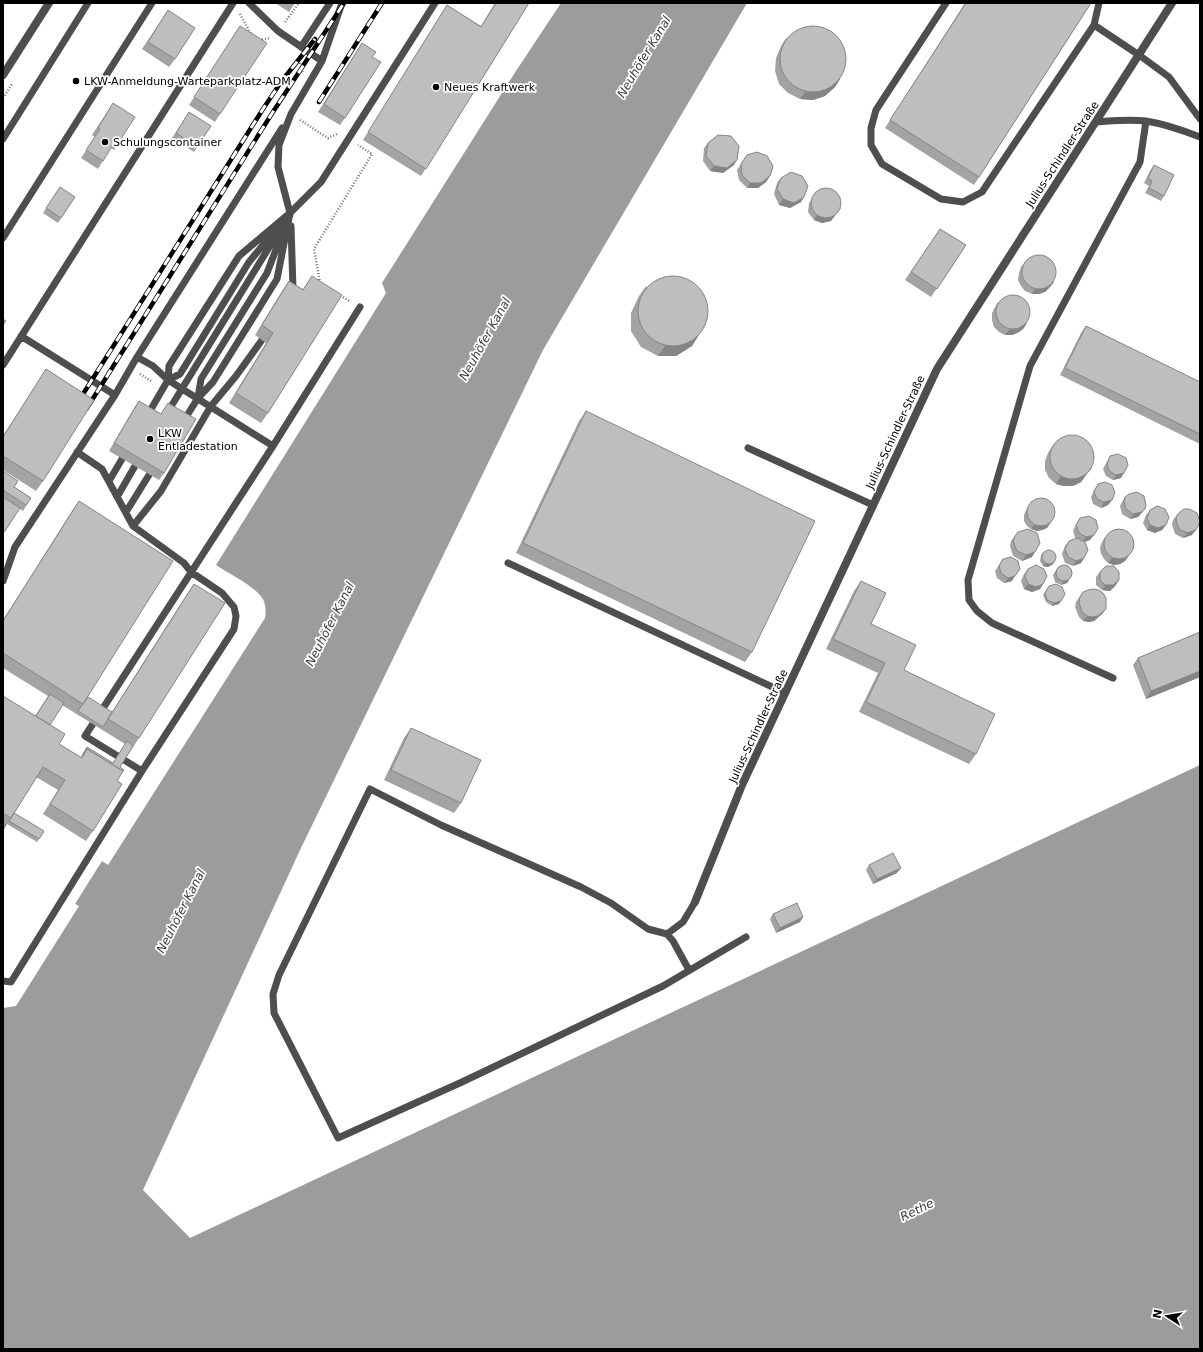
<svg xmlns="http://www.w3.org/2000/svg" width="1203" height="1352" viewBox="0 0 1203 1352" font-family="'DejaVu Sans',sans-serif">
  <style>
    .water { fill: #9c9c9c }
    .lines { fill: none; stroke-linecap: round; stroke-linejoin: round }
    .path { stroke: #707070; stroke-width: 2.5; stroke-dasharray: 1 2; stroke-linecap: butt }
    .service { stroke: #4e4e4e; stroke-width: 7 }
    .minor { stroke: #4e4e4e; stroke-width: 8 }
    .rail-casing { stroke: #000; stroke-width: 4.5 }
    .rail { stroke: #fff; stroke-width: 3; stroke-dasharray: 9; stroke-linecap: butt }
    .wall { fill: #a3a3a3; fill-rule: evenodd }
    .shaded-wall { fill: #858585 }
    .building { fill: #bebebe; stroke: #858585 }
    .poi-dot { fill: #000; stroke: #fff; stroke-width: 1.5 }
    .labels { text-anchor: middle; stroke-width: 3.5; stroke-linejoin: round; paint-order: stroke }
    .poi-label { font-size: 11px; fill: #000; stroke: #fff; text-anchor: start }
    .street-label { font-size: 11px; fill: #000; stroke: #fff }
    .water-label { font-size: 12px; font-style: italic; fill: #3d3d3d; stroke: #fff }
  </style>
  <rect width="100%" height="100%" fill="#fff"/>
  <path class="water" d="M 561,3 L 747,3 L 543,350 L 301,848 L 143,1190 L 190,1238 L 1200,765 L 1200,1349 L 3,1349 L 3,1008 L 16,1006 L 79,906 L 75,904 L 102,861 L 108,865 L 265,618 C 266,612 266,605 263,599 C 255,586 229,574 216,565 L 386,293 L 382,283 L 514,74 Z"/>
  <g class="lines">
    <path class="path" d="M 240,14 L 252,36
      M 285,22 L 299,3
      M 259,40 L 270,38
      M 299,60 L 303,72
      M 3,98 L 12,84
      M 300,120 L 328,138 L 337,134
      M 320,283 L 314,249 L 372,154 L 358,145
      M 338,294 L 351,302
      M 140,374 L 151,381"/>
    <path class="service" d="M 249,3 L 278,31 L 322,61
      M 946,3 L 876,110 L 871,128 L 871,145 L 882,164 L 941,199 L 963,202 L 982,192 L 1094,25 L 1099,3
      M 1094,25 L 1139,55 L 1169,77 L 1200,119
      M 301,47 L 330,3
      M 1096,122 C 1112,121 1129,119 1146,121 C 1165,124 1182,130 1200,137
      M 3,139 L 88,3
      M 290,215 L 290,213 L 321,182 L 435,3
      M 291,226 L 293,289 L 292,291
      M 3,238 L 152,3
      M 21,336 L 115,395
      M 3,365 L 233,3
      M 168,380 L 180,374 L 249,262 L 278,227
      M 167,413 L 281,228
      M 147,416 L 168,380 L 169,366 L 239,256 L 290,213 L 278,167 L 279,145 L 291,114 L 322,61 L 342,3
      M 183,422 L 198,398 L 213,382 L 277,279 L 290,213 L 267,273 L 201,379 L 198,398
      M 273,446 L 168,380 L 153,366 L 137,357 L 282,128
      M 748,448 L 873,505
      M 109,481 L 122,459
      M 117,497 L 135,466
      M 126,512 L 149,475
      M 133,526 L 161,491 L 211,406 L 236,376 L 262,340
      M 508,563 L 785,693
      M 3,581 L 15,547 L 115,395 L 137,357
      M 1113,678 L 992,623 L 977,611 L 969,600 L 968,580 L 1030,366 L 1140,162 L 1146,121
      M 142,771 L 85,736 L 273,446 L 360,307
      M 695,902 L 683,922 L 667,934 L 648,929 L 611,903 L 581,887 L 441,825 L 370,789 L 279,975 L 273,994 L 274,1013 L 338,1138 L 462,1082 L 663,986 L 746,937
      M 667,934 L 673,941 L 689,970
      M 3,981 L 11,982 L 142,771 L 234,629 L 236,616 L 234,607 L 222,593 L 191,572 L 184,563 L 133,526 L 102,469 L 77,452"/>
    <path class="minor" d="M 3,75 L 49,3
      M 695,902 L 742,785 L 937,369 L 1172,3"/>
    <g class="rail-casing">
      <path id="rail" d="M 319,102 L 382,3
        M 78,402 L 263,109 L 281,82 L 315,39
        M 87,408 L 271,115 L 344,3"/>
    </g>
    <use href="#rail" class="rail"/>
  </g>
  <path class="wall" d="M 275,3 L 295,3 L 289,12 Z
    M 495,3 L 529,3 L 421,176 L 363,140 L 447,5 L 481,26 Z
    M 965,3 L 1091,3 L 974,185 L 885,128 Z
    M 168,10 L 175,59 L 169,67 L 142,49 Z
    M 240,26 L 220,114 L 215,122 L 189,105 Z
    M 786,38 L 840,79 L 835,87 L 825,96 L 813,100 L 800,99 L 788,93 L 779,84 L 775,71 L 776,58 L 781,46 Z
    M 362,43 L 372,57 L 345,118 L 340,125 L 318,112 Z
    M 113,103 L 119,142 L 114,150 L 111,148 L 98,169 L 81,158 L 95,137 L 92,135 Z
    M 189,112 L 197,147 L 194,152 L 172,138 Z
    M 708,143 L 734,165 L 723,173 L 710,171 L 703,161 L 704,148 Z
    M 747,155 L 770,176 L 766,182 L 758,188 L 747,188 L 739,180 L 737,170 Z
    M 1154,165 L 1164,196 L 1161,201 L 1145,193 L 1149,186 L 1144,183 L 1150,171 Z
    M 781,178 L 804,197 L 801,202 L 790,208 L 779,205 L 774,194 L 777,183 Z
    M 60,187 L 75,197 L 58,223 L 43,213 Z
    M 818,191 L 831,221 L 822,223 L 814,220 L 808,212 L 809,203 Z
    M 940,229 L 966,245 L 931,297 L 905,280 Z
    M 1025,262 L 1054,282 L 1050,287 L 1045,292 L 1039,294 L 1032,294 L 1025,291 L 1021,286 L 1018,280 L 1019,273 L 1021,267 Z
    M 312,276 L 268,413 L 261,423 L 229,403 L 266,343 L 255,335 L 282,291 L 289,281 L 303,289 Z
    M 646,286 L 692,346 L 676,356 L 658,356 L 641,347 L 631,331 L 631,313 L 639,296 Z
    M 998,302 L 1024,328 L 1019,332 L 1012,335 L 1005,335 L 999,332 L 994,327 L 992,320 L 992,313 L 995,307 Z
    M 1086,326 L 1200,382 L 1200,444 L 1060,375 L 1081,333 Z
    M 46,369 L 43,481 L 36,491 L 3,470 L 3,436 Z
    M 139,401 L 161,414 L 168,403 L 164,473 L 159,480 L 109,451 L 134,408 Z
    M 586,411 L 752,652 L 745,662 L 516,553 L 579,421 Z
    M 1053,445 L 1086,475 L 1081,482 L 1073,486 L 1064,486 L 1056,484 L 1049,478 L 1045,470 L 1045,461 L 1048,453 Z
    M 1110,456 L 1121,478 L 1113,480 L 1106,476 L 1103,469 Z
    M 3,471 L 14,487 L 31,498 L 23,511 L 19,508 L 3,534 Z
    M 1098,484 L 1112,500 L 1108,505 L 1101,508 L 1093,504 L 1091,497 L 1094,490 Z
    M 1125,497 L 1145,509 L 1138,517 L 1130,519 L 1122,514 L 1120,506 L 1122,502 Z
    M 79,501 L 88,697 L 105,723 L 187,594 L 194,584 L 139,738 L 120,767 L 117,781 L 93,831 L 86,841 L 43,814 L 58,790 L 36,777 L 14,813 L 44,831 L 37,842 L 7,824 L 3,830 L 3,696 L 35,716 L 48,696 L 3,668 L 3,620 L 72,511 ZM 62,705 L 125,744 L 113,763 L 87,747 L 81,757 L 59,744 L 50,725 Z
    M 1032,501 L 1050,523 L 1047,528 L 1042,530 L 1037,531 L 1031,529 L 1027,526 L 1024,521 L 1024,515 L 1026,510 Z
    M 1150,510 L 1166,525 L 1162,530 L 1155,533 L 1147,530 L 1143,523 L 1146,515 Z
    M 1177,515 L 1192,535 L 1183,538 L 1175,534 L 1172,525 L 1173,520 Z
    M 1080,518 L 1090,540 L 1085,542 L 1084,558 L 1081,563 L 1073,566 L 1065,563 L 1062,554 L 1065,546 L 1069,541 L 1076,539 L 1075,538 L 1073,530 Z
    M 1015,536 L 1032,557 L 1022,561 L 1013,556 L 1010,546 L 1011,541 Z
    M 1105,537 L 1132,551 L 1125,561 L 1120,564 L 1114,565 L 1108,563 L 1104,559 L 1101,554 L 1100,548 L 1102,542 Z
    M 1043,553 L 1055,561 L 1053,564 L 1048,567 L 1043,566 L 1040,561 L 1041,555 Z
    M 1003,559 L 1012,581 L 1004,583 L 997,578 L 995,571 Z
    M 1058,567 L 1069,580 L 1067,583 L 1061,585 L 1055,582 L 1053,575 Z
    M 1028,569 L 1043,584 L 1040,589 L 1032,592 L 1024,589 L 1021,581 L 1024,574 Z
    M 1100,572 L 1116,585 L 1110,591 L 1102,590 L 1096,585 L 1096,577 Z
    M 861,581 L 871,624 L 904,670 L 976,754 L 969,764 L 859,712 L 878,673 L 826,649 L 854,591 Z
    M 1049,586 L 1059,604 L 1052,606 L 1046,602 L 1043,595 Z
    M 1083,592 L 1106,609 L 1102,614 L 1094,621 L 1089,622 L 1083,621 L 1079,617 L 1075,607 L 1076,602 Z
    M 1200,632 L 1200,677 L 1146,699 L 1133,665 L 1138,658 Z
    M 411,728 L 461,803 L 454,813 L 384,780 L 404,738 Z
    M 869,865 L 897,873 L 873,884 L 866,870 Z
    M 773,914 L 803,917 L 800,922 L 776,933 L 770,919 Z"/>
  <path class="shaded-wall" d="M 840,79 L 835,87 L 825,96 L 813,100 L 800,99 L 805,92 Z
    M 737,160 L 734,165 L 723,173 L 710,171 L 714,166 Z
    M 770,176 L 766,182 L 758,188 L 747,188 L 750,183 Z
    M 804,197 L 801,202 L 790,208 L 779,205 L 783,199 Z
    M 841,208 L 831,221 L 822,223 L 814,220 L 817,215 Z
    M 1054,282 L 1050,287 L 1045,292 L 1039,294 L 1032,294 L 1035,289 Z
    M 1027,323 L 1024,328 L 1019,332 L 1012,335 L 1005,335 L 1009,330 Z
    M 699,335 L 692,346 L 676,356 L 658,356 L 665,346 Z
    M 1092,468 L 1086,475 L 1081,482 L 1073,486 L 1064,486 L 1056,484 L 1061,476 Z
    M 1124,473 L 1121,478 L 1113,480 L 1116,475 Z
    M 1112,500 L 1108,505 L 1101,508 L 1104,502 Z
    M 1145,509 L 1138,517 L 1130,519 L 1133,514 Z
    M 1054,518 L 1047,528 L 1042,530 L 1037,531 L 1031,529 L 1035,524 Z
    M 1150,525 L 1166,525 L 1162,530 L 1155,533 L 1147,530 Z
    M 1196,530 L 1192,535 L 1183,538 L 1187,533 Z
    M 1094,535 L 1090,540 L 1082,542 L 1086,537 Z
    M 1132,551 L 1125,561 L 1120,564 L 1114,565 L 1108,563 L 1112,558 Z
    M 1035,552 L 1032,557 L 1022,561 L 1026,555 Z
    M 1084,558 L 1081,563 L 1073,566 L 1076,561 Z
    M 1055,561 L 1053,564 L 1048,567 L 1043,566 L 1045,563 Z
    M 1015,576 L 1012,581 L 1004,583 L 1008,578 Z
    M 1069,580 L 1067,583 L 1061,585 L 1063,582 Z
    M 1119,580 L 1116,585 L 1110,591 L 1102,590 L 1105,585 Z
    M 1028,584 L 1043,584 L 1040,589 L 1032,592 L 1024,589 Z
    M 1061,601 L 1059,604 L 1052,606 L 1054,603 Z
    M 1106,609 L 1102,614 L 1094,621 L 1089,622 L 1083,621 L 1087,616 Z
    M 1200,671 L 1200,677 L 1146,699 L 1151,691 Z
    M 901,868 L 897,873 L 873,884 L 877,879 Z
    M 803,917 L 800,922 L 776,933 L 780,928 Z"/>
  <path class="building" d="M 496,3 L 529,3 L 426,169 L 368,132 L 447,5 L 481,27 Z
    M 966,3 L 1091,3 L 979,177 L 890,120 Z
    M 168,10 L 195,28 L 175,59 L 148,42 Z
    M780 59a33 33 0 1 1 66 0a33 33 0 1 1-66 0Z
    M 240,26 L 267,43 L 220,114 L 194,97 Z
    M 362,43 L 376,52 L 372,57 L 381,62 L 345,118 L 324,104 Z
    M 113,103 L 135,117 L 119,142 L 116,140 L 103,161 L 86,150 L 100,129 L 98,128 Z
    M 189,112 L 211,126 L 197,147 L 176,133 Z
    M 718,135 L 731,136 L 739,146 L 737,160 L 727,168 L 714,166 L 706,156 L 708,143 Z
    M 757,152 L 767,156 L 773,166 L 770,176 L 761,183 L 750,183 L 742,175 L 741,164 L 747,155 Z
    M 1154,165 L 1174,175 L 1164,196 L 1149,188 L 1152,181 L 1148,178 Z
    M 791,172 L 802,176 L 808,186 L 804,197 L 794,203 L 783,199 L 777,189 L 781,178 Z
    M 60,187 L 75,197 L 61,218 L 46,208 Z
    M811 203a15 15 0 1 1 30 0a15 15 0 1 1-30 0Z
    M 940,229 L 966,245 L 937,289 L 911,272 Z
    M1022 272a17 17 0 1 1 34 0a17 17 0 1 1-34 0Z
    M638 311a35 35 0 1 1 70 0a35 35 0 1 1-70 0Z
    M 312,276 L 342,295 L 268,413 L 236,393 L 273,333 L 262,325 L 289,281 L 303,290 Z
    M996 312a17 17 0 1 1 34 0a17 17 0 1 1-34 0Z
    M 3,319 L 6,321 L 3,325 Z
    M 1086,326 L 1200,382 L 1200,434 L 1065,368 Z
    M 46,369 L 94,400 L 43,481 L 3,456 L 3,437 Z
    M 139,401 L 161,414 L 168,403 L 196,419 L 164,473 L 114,443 Z
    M 586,411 L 815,521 L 752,652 L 523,543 Z
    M1050 457a22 22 0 1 1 44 0a22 22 0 1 1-44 0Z
    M 1118,454 L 1126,458 L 1128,465 L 1124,473 L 1116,475 L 1109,471 L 1107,464 L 1110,456 Z
    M 3,471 L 18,481 L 14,487 L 31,498 L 26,505 L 3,490 Z
    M 1105,482 L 1112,485 L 1115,493 L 1112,500 L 1104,502 L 1097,499 L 1094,492 L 1098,484 Z
    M 1137,492 L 1144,496 L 1146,505 L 1145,509 L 1142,512 L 1133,514 L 1126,509 L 1124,501 L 1125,497 L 1129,494 Z
    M 3,497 L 20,508 L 5,531 L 3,530 Z
    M1027 512a14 14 0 1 1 28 0a14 14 0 1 1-28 0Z
    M 79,501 L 173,561 L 83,704 L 3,653 L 3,621 Z
    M 1157,506 L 1165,509 L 1169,517 L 1166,525 L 1158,528 L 1150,525 L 1147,518 L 1150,510 Z
    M 1184,509 L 1189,509 L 1197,513 L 1200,522 L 1196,530 L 1187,533 L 1179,529 L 1176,520 L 1177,515 L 1180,512 Z
    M 1089,516 L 1096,520 L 1098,528 L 1094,535 L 1086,537 L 1079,533 L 1076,525 L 1080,518 Z
    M1104 544a15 15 0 1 1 30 0a15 15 0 1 1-30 0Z
    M 1028,529 L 1037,533 L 1040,543 L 1035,552 L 1026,555 L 1017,551 L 1013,541 L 1015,536 L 1018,532 Z
    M 1077,538 L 1085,542 L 1088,550 L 1084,558 L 1076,561 L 1068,557 L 1065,549 L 1069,541 Z
    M1042 557a7 7 0 1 1 14 0a7 7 0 1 1-14 0Z
    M 1011,557 L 1018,561 L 1020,569 L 1015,576 L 1008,578 L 1001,573 L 999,566 L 1003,559 Z
    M1056 573a8 8 0 1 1 16 0a8 8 0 1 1-16 0Z
    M 1036,565 L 1044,569 L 1047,576 L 1043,584 L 1036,587 L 1028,584 L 1025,576 L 1028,569 Z
    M 1106,566 L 1114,566 L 1119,572 L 1119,580 L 1113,585 L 1105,585 L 1100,580 L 1100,572 Z
    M 861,581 L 886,593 L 871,624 L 916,645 L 904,670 L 995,714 L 976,754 L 866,702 L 885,663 L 833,639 Z
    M 194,584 L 225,603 L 139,738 L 108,719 Z
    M 1056,584 L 1062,587 L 1065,594 L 1061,601 L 1054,603 L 1047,600 L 1045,593 L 1049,586 Z
    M 1093,589 L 1099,590 L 1103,593 L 1106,598 L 1106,609 L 1098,616 L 1092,617 L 1087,616 L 1082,612 L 1079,602 L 1080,597 L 1083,592 L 1088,590 Z
    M 1200,632 L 1200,671 L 1151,691 L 1138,658 Z
    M 50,694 L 64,703 L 50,725 L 36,716 Z
    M 3,696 L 65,734 L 59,744 L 82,758 L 87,749 L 123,771 L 117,781 L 122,784 L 93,831 L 50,804 L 65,780 L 43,767 L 11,818 L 3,813 Z
    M 88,697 L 112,712 L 103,727 L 78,711 Z
    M 411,728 L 481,760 L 461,803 L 391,770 Z
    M 127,741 L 133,746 L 120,767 L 124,770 L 123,771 L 87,749 L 82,756 L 87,747 L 113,763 Z
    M 14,813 L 44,831 L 39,839 L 9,821 Z
    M 3,823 L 6,825 L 3,830 Z
    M 893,853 L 901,868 L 877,879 L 869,865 Z
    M 797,903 L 803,917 L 780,928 L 773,914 Z"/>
  <g class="poi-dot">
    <circle cx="76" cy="81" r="4"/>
    <circle cx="436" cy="87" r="4"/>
    <circle cx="105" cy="142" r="4"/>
    <circle cx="150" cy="439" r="4"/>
  </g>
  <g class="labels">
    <g class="poi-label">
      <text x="84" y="85">LKW-Anmeldung-Warteparkplatz-ADM</text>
      <text x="444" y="91">Neues Kraftwerk</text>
      <text x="113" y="146">Schulungscontainer</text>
      <text x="158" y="437">LKW<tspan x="158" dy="13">Entladestation</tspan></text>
    </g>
    <g class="street-label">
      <text transform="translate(1062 154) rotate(-57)" y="4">Julius-Schindler-Straße</text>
      <text transform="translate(895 432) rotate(-65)" y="4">Julius-Schindler-Straße</text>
      <text transform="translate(758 726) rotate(-65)" y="4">Julius-Schindler-Straße</text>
    </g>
    <g class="water-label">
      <text transform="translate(644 57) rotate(-59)" y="4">Neuhöfer Kanal</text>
      <text transform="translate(485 339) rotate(-61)" y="4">Neuhöfer Kanal</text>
      <text transform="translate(330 624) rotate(-63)" y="4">Neuhöfer Kanal</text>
      <text transform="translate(181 911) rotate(-63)" y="4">Neuhöfer Kanal</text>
      <text transform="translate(917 1210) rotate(-26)" y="4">Rethe</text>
    </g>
  </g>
  <rect width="1203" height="1352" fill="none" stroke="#000000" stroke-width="8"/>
  <g transform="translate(1167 1316) rotate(282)" stroke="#ffffff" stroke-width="3" paint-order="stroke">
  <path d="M0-3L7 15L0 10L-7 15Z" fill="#000000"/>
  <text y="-6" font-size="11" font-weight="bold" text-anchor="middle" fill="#000000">N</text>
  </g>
</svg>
